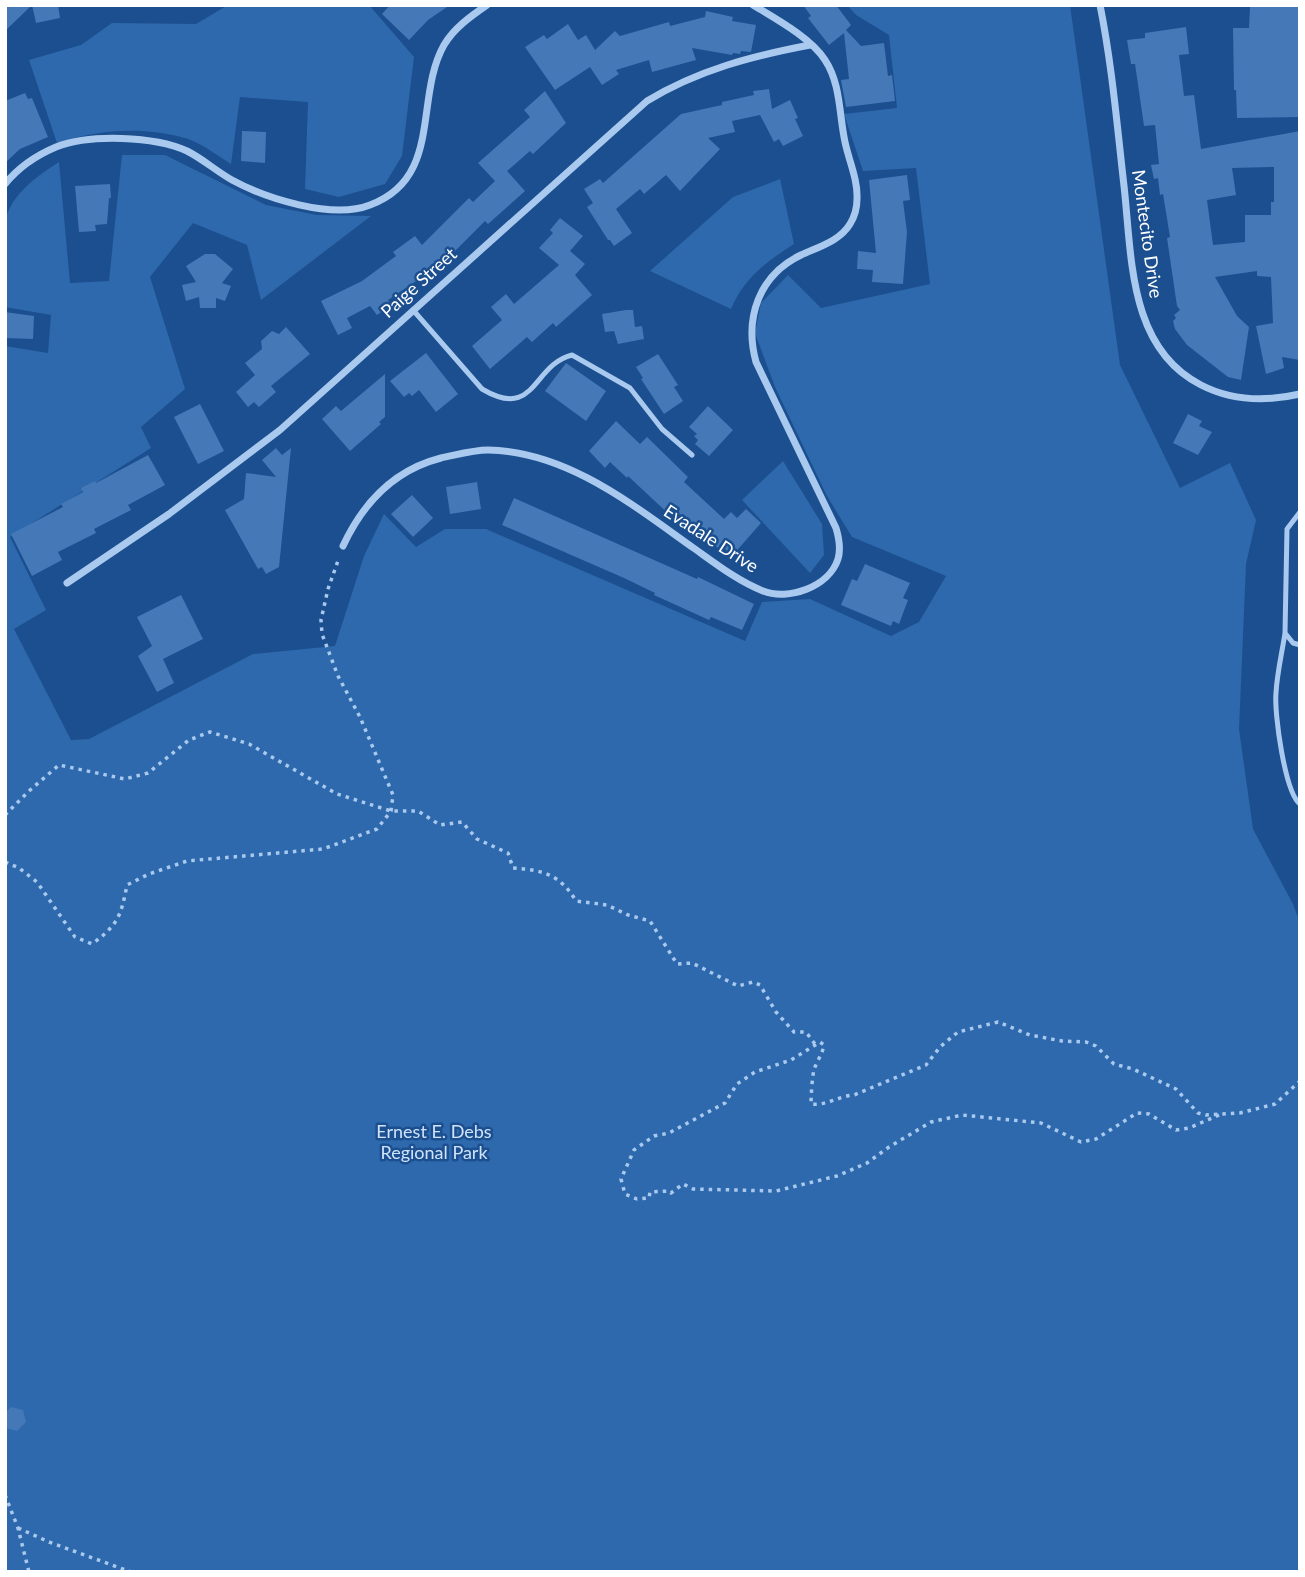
<svg xmlns="http://www.w3.org/2000/svg" width="1305" height="1577" viewBox="0 0 1305 1577" font-family="Lato,sans-serif">
  <style>
    .green { fill: #2e69ad }
    .building { fill: #4478b7; fill-rule: evenodd }
    .lines { fill: none; stroke-linecap: round; stroke-linejoin: round }
    .path { stroke: #a9c9ee; stroke-width: 3.5; stroke-dasharray: 3.5 5; stroke-linecap: butt }
    .lane { stroke: #a9c9ee; stroke-width: 5 }
    .street { stroke: #a9c9ee; stroke-width: 7 }
    .labels { text-anchor: middle; stroke-width: 5; stroke-linejoin: round; paint-order: stroke }
    .street-label { font-size: 18px; fill: #fff; stroke: #1b4f8f }
    .park-label { font-size: 18px; fill: #cfe3fa; stroke: #1b4f8f }
  </style>
  <rect width="100%" height="100%" fill="#1b4f8f"/>
  <path class="green" d="M 228,5 L 369,5 L 414,57 L 402,156 L 385,184 L 339,197 L 305,189 L 308,102 L 240,97 L 231,164 C 218,156 203,144 188,139 C 145,126 99,129 57,143 L 29,60 L 81,45 L 112,23 L 196,24 Z
    M 847,5 L 1070,5 L 1120,365 L 1180,488 L 1230,463 L 1256,520 L 1246,564 L 1239,729 L 1253,829 L 1293,904 L 1300,923 L 1300,1572 L 5,1572 L 5,346 L 48,353 L 51,315 L 5,307 L 5,222 C 10,195 37,176 59,162 L 70,283 L 109,281 L 122,155 L 165,155 L 266,205 L 317,215 L 371,216 L 261,300 L 247,245 L 193,223 L 150,277 L 185,389 L 141,427 L 151,448 L 10,537 L 46,610 L 14,629 L 71,740 L 89,739 L 253,654 L 335,646 L 364,556 L 384,514 L 416,547 L 445,529 L 486,529 L 745,641 L 762,602 L 810,599 L 891,636 L 919,622 L 946,576 L 852,537 L 827,496 L 775,387 L 755,333 L 761,303 L 788,275 L 821,308 L 930,284 L 916,168 L 863,171 L 844,114 L 897,108 L 889,35 L 856,15 Z
    M 780,179 L 794,244 C 766,262 744,278 731,309 L 650,271 L 733,197 Z
    M 783,461 L 822,524 L 824,555 L 810,573 L 742,500 Z"/>
  <path class="building" d="M 5,5 L 32,5 L 5,31 Z
    M 32,5 L 58,5 L 60,18 L 36,23 Z
    M 390,5 L 450,5 L 428,20 L 409,40 L 382,14 Z
    M 803,5 L 836,5 L 851,25 L 846,30 L 861,46 L 884,43 L 888,76 L 892,75 L 895,101 L 846,107 L 841,80 L 849,79 L 844,33 L 829,45 L 808,18 L 811,16 Z
    M 1254,5 L 1300,5 L 1300,117 L 1237,118 L 1236,90 L 1234,90 L 1233,28 L 1249,28 L 1250,7 L 1254,7 Z
    M 706,11 L 733,17 L 732,21 L 756,25 L 751,52 L 741,51 L 740,54 L 733,53 L 732,55 L 692,48 L 696,60 L 652,72 L 649,60 L 616,70 L 619,74 L 602,85 L 590,67 L 555,90 L 525,47 L 544,35 L 547,39 L 568,24 L 578,40 L 586,35 L 595,50 L 615,31 L 620,36 L 669,22 L 670,26 L 705,17 Z
    M 1186,27 L 1189,54 L 1179,55 L 1184,96 L 1194,95 L 1201,149 L 1300,131 L 1300,360 L 1282,357 L 1284,368 L 1266,374 L 1256,326 L 1273,323 L 1271,277 L 1257,276 L 1257,271 L 1215,277 L 1237,316 L 1249,327 L 1241,380 L 1228,377 L 1187,345 L 1175,329 L 1173,321 L 1176,318 L 1174,315 L 1180,310 L 1177,306 L 1167,238 L 1170,237 L 1163,194 L 1160,195 L 1158,178 L 1154,179 L 1151,165 L 1159,164 L 1155,125 L 1144,126 L 1135,64 L 1131,64 L 1127,40 L 1145,38 L 1145,33 ZM 1274,167 L 1274,202 L 1271,202 L 1271,215 L 1245,215 L 1245,242 L 1213,245 L 1207,200 L 1236,195 L 1232,168 Z
    M 769,89 L 772,109 L 790,100 L 798,118 L 795,119 L 803,136 L 783,146 L 779,139 L 774,142 L 760,115 L 732,121 L 735,132 L 708,138 L 720,149 L 680,191 L 666,175 L 644,194 L 640,189 L 616,209 L 632,233 L 614,246 L 610,240 L 608,240 L 587,207 L 593,203 L 584,189 L 600,179 L 603,183 L 681,114 L 722,105 L 722,102 L 754,95 L 753,91 Z
    M 545,91 L 566,123 L 533,154 L 530,151 L 507,171 L 525,191 L 488,224 L 485,221 L 443,263 L 388,300 L 391,305 L 377,315 L 370,306 L 347,318 L 352,328 L 338,335 L 321,301 L 362,281 L 396,256 L 393,252 L 415,236 L 422,245 L 469,198 L 473,202 L 495,181 L 478,163 L 530,117 L 524,110 Z
    M 25,93 L 28,99 L 32,98 L 48,137 L 20,149 L 5,163 L 5,101 Z
    M 242,131 L 266,132 L 265,163 L 241,161 Z
    M 907,175 L 910,200 L 903,201 L 907,232 L 903,284 L 872,282 L 873,270 L 857,269 L 858,251 L 876,253 L 869,180 Z
    M 110,184 L 111,198 L 109,198 L 107,224 L 95,225 L 96,231 L 79,232 L 75,186 Z
    M 560,218 L 583,236 L 570,251 L 585,264 L 575,275 L 592,295 L 556,327 L 553,323 L 532,342 L 527,337 L 490,369 L 472,346 L 502,320 L 491,307 L 506,294 L 514,304 L 559,265 L 539,248 L 553,233 L 550,230 Z
    M 205,254 L 215,254 L 233,269 L 222,283 L 231,286 L 225,301 L 216,298 L 216,308 L 200,308 L 199,297 L 186,301 L 182,285 L 196,282 L 186,266 Z
    M 626,310 L 633,310 L 635,327 L 642,326 L 644,339 L 618,344 L 614,331 L 605,332 L 602,314 Z
    M 5,312 L 34,316 L 33,339 L 5,338 Z
    M 286,327 L 310,354 L 271,386 L 276,392 L 259,407 L 254,402 L 248,407 L 236,392 L 255,375 L 245,363 L 262,349 L 261,341 L 272,331 L 279,334 Z
    M 426,353 L 458,394 L 436,412 L 419,390 L 412,396 L 409,393 L 404,397 L 390,381 Z
    M 658,354 L 678,385 L 674,387 L 683,401 L 664,414 L 641,379 L 643,378 L 636,367 Z
    M 566,363 L 606,391 L 586,421 L 545,391 Z
    M 385,374 L 385,417 L 379,422 L 381,424 L 350,451 L 322,419 L 336,406 L 341,411 Z
    M 200,404 L 224,451 L 198,464 L 174,417 Z
    M 708,406 L 733,430 L 709,456 L 695,444 L 698,440 L 694,436 L 697,434 L 689,427 Z
    M 1188,414 L 1202,421 L 1199,426 L 1212,432 L 1198,455 L 1173,443 Z
    M 616,421 L 640,444 L 647,437 L 688,477 L 684,482 L 724,519 L 731,512 L 737,518 L 746,509 L 761,523 L 732,556 L 724,548 L 721,551 L 695,526 L 689,533 L 628,476 L 627,478 L 610,462 L 605,468 L 589,451 Z
    M 276,448 L 282,455 L 291,448 L 279,567 L 266,574 L 262,567 L 258,569 L 225,510 L 244,499 L 246,473 L 276,477 L 262,460 Z
    M 148,455 L 165,485 L 128,505 L 131,510 L 94,529 L 96,533 L 58,552 L 62,560 L 32,576 L 11,534 L 63,507 L 61,504 L 83,492 L 81,488 L 95,481 L 96,483 Z
    M 477,482 L 481,509 L 450,514 L 446,487 Z
    M 412,495 L 433,518 L 413,537 L 391,514 Z
    M 514,498 L 697,579 L 698,577 L 754,604 L 742,630 L 711,617 L 709,620 L 654,595 L 655,593 L 624,578 L 502,525 Z
    M 865,564 L 910,583 L 903,598 L 908,600 L 899,624 L 893,621 L 891,626 L 841,605 L 852,579 L 857,581 Z
    M 181,595 L 203,639 L 163,659 L 174,683 L 157,692 L 138,656 L 152,646 L 137,617 Z
    M 11,1407 L 23,1410 L 26,1422 L 17,1431 L 5,1428 L 5,1413 Z"/>
  <g class="lines">
    <path class="path" d="M 5,815 L 29,791 L 59,765 L 125,779 L 148,773 L 189,740 L 210,732 L 249,744 L 337,794 L 391,811 L 418,811 L 440,825 L 462,822 L 477,839 L 508,853 L 513,868 C 542,870 560,874 576,901 L 607,905 L 628,915 L 650,921 L 677,964 L 692,963 L 738,986 L 753,982 L 760,985 L 776,1012 L 794,1032 L 806,1032 L 815,1044
      M 5,862 L 19,868 L 37,882 L 75,937 L 92,944 C 118,925 121,916 127,885 L 149,874 L 187,861 L 323,849 L 377,829 L 391,811 L 393,795 L 360,717 L 338,676 L 322,634 L 321,620 L 328,589 L 339,558
      M 1219,1115 L 1189,1128 L 1176,1130 L 1149,1114 L 1137,1113 L 1096,1139 L 1081,1142 L 1041,1123 L 962,1115 L 931,1122 L 889,1147 L 867,1163 L 837,1176 L 776,1191 L 693,1189 L 683,1184 L 671,1193 L 669,1191 L 650,1192 L 649,1198 L 637,1199 L 625,1194 L 621,1179 L 634,1150 L 654,1136 L 669,1133 L 725,1103 L 737,1084 L 755,1072 L 791,1060 L 820,1042 L 824,1045 L 823,1049 C 821,1056 816,1063 814,1070 C 812,1077 811,1098 811,1104 C 826,1106 839,1096 854,1095 L 926,1065 L 940,1047 L 958,1032 L 998,1022 L 1030,1035 L 1062,1041 L 1086,1042 L 1096,1046 L 1114,1064 L 1133,1069 L 1176,1089 L 1198,1113 L 1206,1115 L 1240,1113 L 1275,1104 L 1300,1081
      M 5,1495 L 18,1528 L 29,1572
      M 18,1528 L 49,1542 L 131,1572"/>
    <path class="lane" d="M 413,310 L 482,389 C 536,421 532,365 572,355 L 630,388 L 662,429 L 692,455
      M 1300,512 L 1287,529 L 1285,633 L 1293,643 L 1300,645
      M 1285,633 C 1282,653 1277,673 1276,693 C 1274,713 1285,793 1300,804"/>
    <path class="street" d="M 1100,5 C 1112,65 1117,125 1124,186 C 1132,256 1128,348 1201,385 C 1232,401 1265,402 1300,394
      M 5,184 C 18,168 37,155 56,147 C 90,134 154,136 187,151 C 203,159 216,171 232,180 C 265,198 332,220 370,205 C 443,178 414,98 444,45 C 454,28 471,16 487,5
      M 343,546 C 363,503 394,470 441,458 C 456,455 473,450 488,450 C 567,451 634,506 695,549 C 716,564 738,581 763,591 C 788,601 829,587 838,559 C 841,549 839,538 836,528 L 756,362 C 744,318 759,275 801,255 C 818,247 840,241 850,224 C 855,216 857,209 857,199 C 858,180 849,161 845,142 C 839,115 841,84 825,60 C 811,38 776,19 753,5
      M 67,583 L 169,514 L 280,430 L 647,101 C 698,70 752,56 810,45"/>
  </g>
  <g class="labels">
    <g class="street-label">
      <text transform="translate(1147 234) rotate(82)" y="6">Montecito Drive</text>
      <text transform="translate(419 283) rotate(-42)" y="6">Paige Street</text>
      <text transform="translate(711 539) rotate(33)" y="6">Evadale Drive</text>
    </g>
    <g class="park-label">
      <text x="434" y="1138">Ernest E. Debs<tspan x="434" dy="21">Regional Park</tspan></text>
    </g>
  </g>
  <rect width="1305" height="1577" fill="none" stroke="#ffffff" stroke-width="14"/>
</svg>
